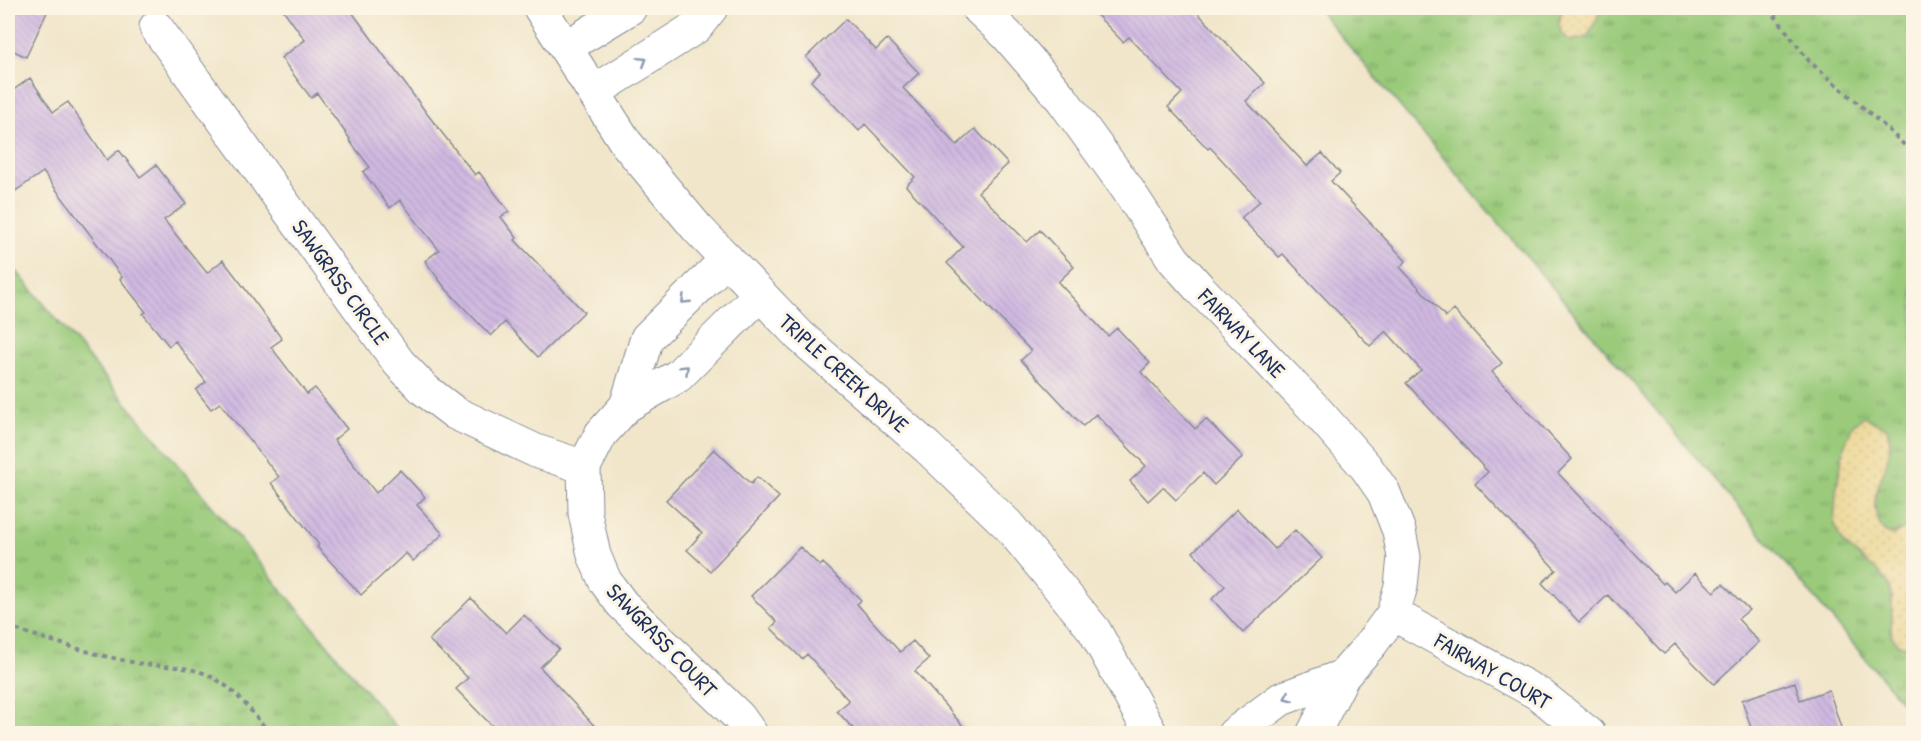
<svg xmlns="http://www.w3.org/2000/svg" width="1921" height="741" viewBox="0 0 1921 741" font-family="'Patrick Hand',sans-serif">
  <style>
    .grass { fill: url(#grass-tufts); stroke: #5a7c6c; stroke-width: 1.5 }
    .sand { fill: url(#sand-dots); stroke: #84847e; stroke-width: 1.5 }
    .building { fill: url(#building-back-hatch) }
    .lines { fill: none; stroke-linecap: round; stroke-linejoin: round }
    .street-casing { stroke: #868a94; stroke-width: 35 }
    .secondary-casing { stroke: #868a94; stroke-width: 35 }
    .path { stroke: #868a94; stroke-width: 4; stroke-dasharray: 4.5 4.5; stroke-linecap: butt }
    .street { stroke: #fff; stroke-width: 33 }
    .secondary { stroke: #fff; stroke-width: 33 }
    .oneway { stroke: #8d97ae }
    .labels { text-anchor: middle; stroke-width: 6; stroke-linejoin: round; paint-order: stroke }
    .street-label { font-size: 22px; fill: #1b2f5e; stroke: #fcf5e5 }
  </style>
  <defs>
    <pattern id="grass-tufts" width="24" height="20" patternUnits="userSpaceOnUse" patternTransform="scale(1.5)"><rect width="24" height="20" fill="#9aca7a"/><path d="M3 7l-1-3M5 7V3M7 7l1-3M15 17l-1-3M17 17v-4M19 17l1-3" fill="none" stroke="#7da467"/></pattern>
    <pattern id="sand-dots" width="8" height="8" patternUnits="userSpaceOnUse" patternTransform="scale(1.5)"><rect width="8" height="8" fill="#eeda9e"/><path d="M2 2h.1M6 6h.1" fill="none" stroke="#ccbb8a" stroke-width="1.8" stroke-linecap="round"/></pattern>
    <pattern id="building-back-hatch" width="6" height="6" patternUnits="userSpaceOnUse" patternTransform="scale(1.5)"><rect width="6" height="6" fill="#d0b9e1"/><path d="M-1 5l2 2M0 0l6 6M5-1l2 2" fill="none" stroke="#b29fc3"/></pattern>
  </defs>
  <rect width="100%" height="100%" fill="#fcf5e5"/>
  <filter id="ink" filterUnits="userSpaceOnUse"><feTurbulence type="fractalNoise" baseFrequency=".0167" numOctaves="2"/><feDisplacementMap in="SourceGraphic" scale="12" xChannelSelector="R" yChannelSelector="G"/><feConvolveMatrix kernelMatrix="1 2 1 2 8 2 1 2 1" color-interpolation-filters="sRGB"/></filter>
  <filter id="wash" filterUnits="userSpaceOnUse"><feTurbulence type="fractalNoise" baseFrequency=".008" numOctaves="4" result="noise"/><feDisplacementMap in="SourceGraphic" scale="24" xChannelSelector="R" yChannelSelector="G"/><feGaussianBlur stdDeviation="1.35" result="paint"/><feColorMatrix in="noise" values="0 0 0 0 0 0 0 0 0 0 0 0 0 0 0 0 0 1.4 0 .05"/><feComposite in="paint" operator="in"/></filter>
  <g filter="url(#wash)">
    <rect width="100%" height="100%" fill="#f1e6ca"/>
    <path class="grass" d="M 1317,8 L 1913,8 L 1913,733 L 1902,702 Z
      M 8,261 L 401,733 L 8,733 Z"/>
    <path class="sand" d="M 1564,8 L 1600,8 L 1596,22 L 1587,37 L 1571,41 C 1558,33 1555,20 1564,8 Z
      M 1864,417 L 1887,428 C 1901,467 1857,492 1884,532 L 1894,535 L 1913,523 L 1913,648 L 1897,644 L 1891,635 L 1892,598 L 1888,583 L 1878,572 L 1842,542 L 1834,524 L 1836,492 L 1844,447 L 1854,423 Z"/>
    <g id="blocks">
      <path class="building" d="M 8,8 L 49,8 L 26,57 L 8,48 Z
        M 282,8 L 349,8 L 428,115 L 475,175 L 479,172 L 509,211 L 501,217 L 517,238 L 515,240 L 584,312 L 538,357 L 505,322 L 491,336 L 446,289 L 425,261 L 439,250 L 400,200 L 390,208 L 363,172 L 370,167 L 349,140 L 350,139 L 317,93 L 311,98 L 281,58 L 305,40 Z
        M 1090,8 L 1193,8 L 1265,83 L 1246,101 L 1307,166 L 1322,153 L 1340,173 L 1331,181 L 1406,261 L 1400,267 L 1446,317 L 1454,310 L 1502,363 L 1492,372 L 1572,459 L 1558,473 L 1663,584 L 1665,582 L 1675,592 L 1695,573 L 1714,592 L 1723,584 L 1749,610 L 1738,619 L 1759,642 L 1714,684 L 1675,644 L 1664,654 L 1608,595 L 1579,622 L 1542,583 L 1556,570 L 1475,484 L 1488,472 L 1406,383 L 1421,370 L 1386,331 L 1370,346 L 1283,254 L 1279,257 L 1241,218 L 1260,201 L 1210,147 L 1208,149 L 1168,107 L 1182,93 L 1129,37 L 1123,42 Z
        M 846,19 L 876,50 L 887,39 L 919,73 L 903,88 L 957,145 L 975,129 L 1008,164 L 978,192 L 1027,242 L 1040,230 L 1074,267 L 1058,282 L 1108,336 L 1117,328 L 1150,363 L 1141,372 L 1195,429 L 1206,419 L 1243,457 L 1214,485 L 1203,473 L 1176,500 L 1163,487 L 1148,501 L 1130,481 L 1146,466 L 1096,414 L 1083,426 L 1021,360 L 1031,351 L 947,263 L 963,247 L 906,186 L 915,177 L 865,124 L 859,131 L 811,81 L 820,72 L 806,57 Z
        M 30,78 L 53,112 L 68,102 L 107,160 L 119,150 L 140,177 L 156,165 L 186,204 L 164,220 L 207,273 L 223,260 L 243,286 L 282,339 L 271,347 L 307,394 L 315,388 L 347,429 L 334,440 L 376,493 L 400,470 L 425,497 L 417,505 L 443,534 L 413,561 L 406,553 L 361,595 L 317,547 L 319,545 L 271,483 L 279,477 L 220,403 L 211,409 L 196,390 L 206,382 L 175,341 L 169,346 L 143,314 L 146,312 L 120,279 L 122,277 L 43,172 L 8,196 L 8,94 Z
        M 714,449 L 751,484 L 757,477 L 779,497 L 710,571 L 687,550 L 702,533 L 666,500 Z
        M 1237,509 L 1275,549 L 1295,530 L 1322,558 L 1243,633 L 1212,599 L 1225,586 L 1193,552 Z
        M 800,547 L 820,566 L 823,563 L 861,600 L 857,604 L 900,652 L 913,641 L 929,659 L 915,671 L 970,734 L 858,734 L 837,711 L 849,701 L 807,654 L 802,659 L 771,628 L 777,622 L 751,596 Z
        M 471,598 L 506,633 L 524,615 L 559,649 L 540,667 L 602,734 L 500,734 L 456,689 L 468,678 L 429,640 Z
        M 1795,682 L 1800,700 L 1829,690 L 1843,734 L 1753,734 L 1742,700 Z"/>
    </g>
  </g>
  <g filter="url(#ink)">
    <use href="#blocks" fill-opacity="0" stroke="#868a94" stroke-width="1.5"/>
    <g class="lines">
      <g class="street-casing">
        <path id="street" d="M 978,8 L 1007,35 L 1062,99 L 1126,187 L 1174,260 L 1200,289 L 1315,409 L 1366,467 L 1384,493 L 1399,531 L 1404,557 L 1401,586 L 1393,614 L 1371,644 L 1343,676 L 1313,734
          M 156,27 L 399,363 L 425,390 L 455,413 L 536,451 L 584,467
          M 566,47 L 630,8
          M 594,92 L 696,27 L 711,8
          M 727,259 L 647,338 L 626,406 L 678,376 L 760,294
          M 626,406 L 601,434 L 584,467 L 585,513 L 594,555 L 605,581 L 622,604 L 739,717 L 751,734
          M 1393,614 L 1539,694 L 1589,734
          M 1234,734 L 1281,699 L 1343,676"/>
      </g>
      <g class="secondary-casing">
        <path id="secondary" d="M 540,8 L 626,143 L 697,228 L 800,336 L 928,448 L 1008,525 L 1094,630 L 1151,734"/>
      </g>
      <path class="path" d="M 1769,8 L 1809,61 L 1881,123 L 1914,154
        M 8,627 C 50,640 93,655 137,663 C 160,667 189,665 210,676 C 236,689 252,712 270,734"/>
      <use href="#street" class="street"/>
      <use href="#secondary" class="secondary"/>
    </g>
    <defs><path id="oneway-chevron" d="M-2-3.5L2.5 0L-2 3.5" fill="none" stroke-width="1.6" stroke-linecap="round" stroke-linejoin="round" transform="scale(1.5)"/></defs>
    <g class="oneway">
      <use href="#oneway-chevron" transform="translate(643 61) rotate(-32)"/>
      <use href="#oneway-chevron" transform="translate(685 300) rotate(136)"/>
      <use href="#oneway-chevron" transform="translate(685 369) rotate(-44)"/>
      <use href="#oneway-chevron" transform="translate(1288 697) rotate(157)"/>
    </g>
  </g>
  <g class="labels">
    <g class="street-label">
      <text transform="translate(341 282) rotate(54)" y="8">SAWGRASS CIRCLE</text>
      <text transform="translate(1242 333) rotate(46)" y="8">FAIRWAY LANE</text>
      <text transform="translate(844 373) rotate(42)" y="8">TRIPLE CREEK DRIVE</text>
      <text transform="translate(662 640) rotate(46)" y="8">SAWGRASS COURT</text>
      <text transform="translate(1493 671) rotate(30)" y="8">FAIRWAY COURT</text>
    </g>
  </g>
  <rect width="1921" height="741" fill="none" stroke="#fcf5e5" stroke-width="30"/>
</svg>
